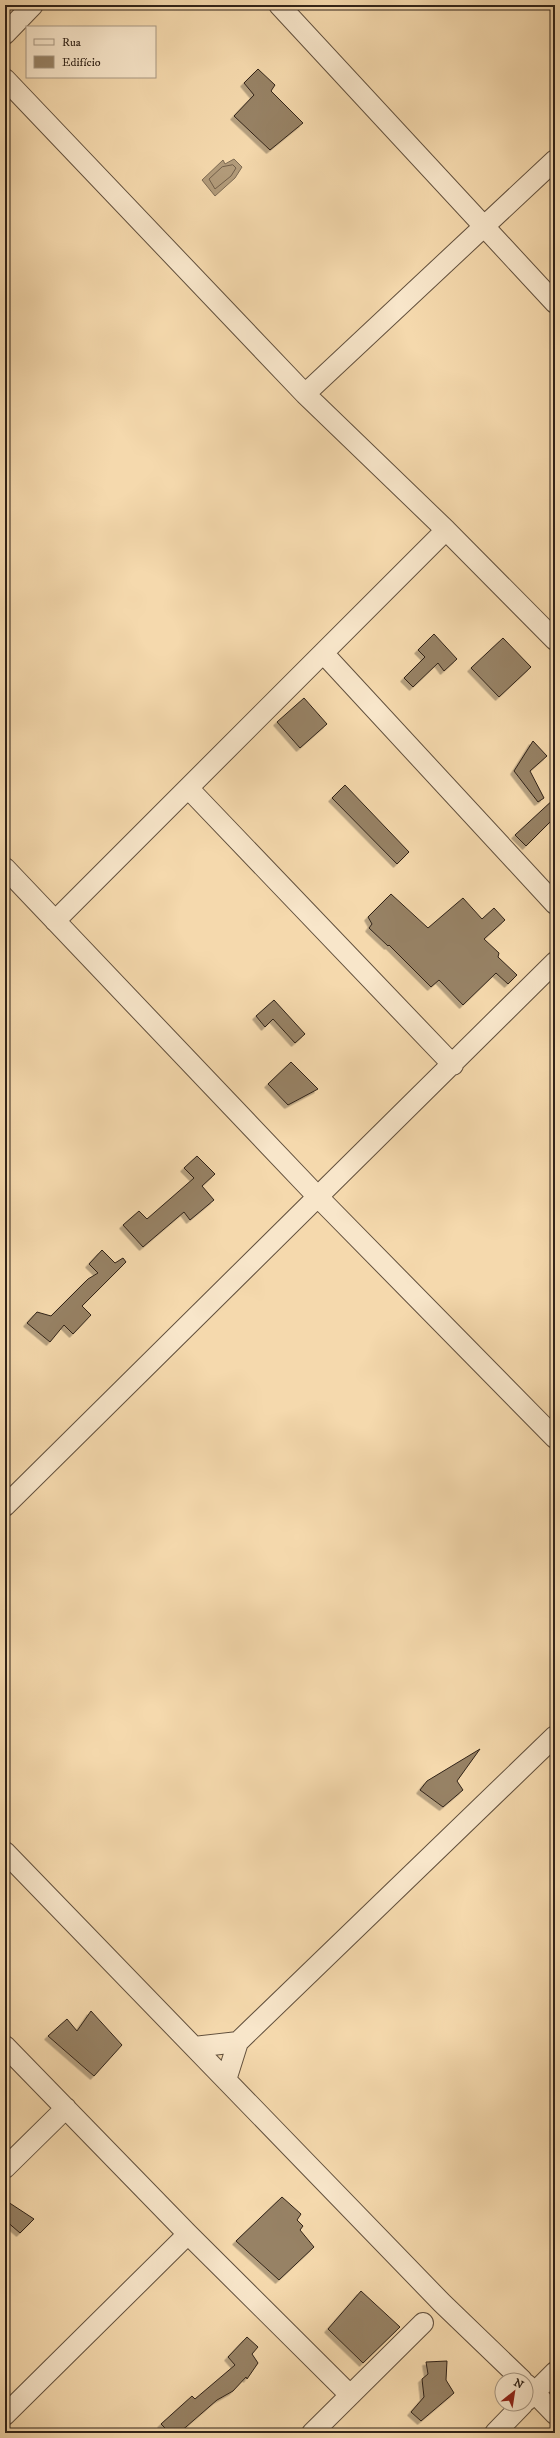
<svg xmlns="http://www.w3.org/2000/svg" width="560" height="2438" viewBox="0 0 560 2438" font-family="'IM FELL DW Pica',serif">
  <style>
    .water { fill: #b29b7a; stroke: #7e6b53 }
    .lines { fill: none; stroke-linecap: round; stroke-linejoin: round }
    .shore { stroke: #725f49; stroke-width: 1 }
    .building { fill: #978265; stroke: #312318; filter: url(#shadow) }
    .street-casing { stroke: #62503d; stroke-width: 22 }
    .street { stroke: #f8e6ca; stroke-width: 20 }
  </style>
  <defs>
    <filter id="shadow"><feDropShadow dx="-3.5" dy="3.5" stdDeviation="0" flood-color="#0004"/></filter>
  </defs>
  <rect width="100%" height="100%" fill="#f5d9ad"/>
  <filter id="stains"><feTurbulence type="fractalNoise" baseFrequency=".005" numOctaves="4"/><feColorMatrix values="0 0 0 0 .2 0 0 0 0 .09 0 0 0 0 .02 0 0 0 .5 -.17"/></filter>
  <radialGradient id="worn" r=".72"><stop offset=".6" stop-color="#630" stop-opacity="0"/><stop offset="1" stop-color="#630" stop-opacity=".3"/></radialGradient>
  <path class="water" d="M 234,159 L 242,167 L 235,178 L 215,196 L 202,180 L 223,160 L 225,164 Z"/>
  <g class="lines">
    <path class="shore" d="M 233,165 L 236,168 L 231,176 L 215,189 L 209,179 L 222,167 Z"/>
  </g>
  <path class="building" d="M 258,69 L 275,85 L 271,91 L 303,123 L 270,150 L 234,116 L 254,95 L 244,83 Z
    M 434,634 L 457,659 L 444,671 L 438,663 L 413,687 L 404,678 L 425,657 L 418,650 Z
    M 503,638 L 531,667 L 499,697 L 471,668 Z
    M 304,698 L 327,724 L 300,748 L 277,722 Z
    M 533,741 L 547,756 L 530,771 L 544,798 L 538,802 L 514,771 Z
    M 345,785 L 409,852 L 397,864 L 332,798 Z
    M 555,798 L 555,817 L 526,846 L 515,835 Z
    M 391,894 L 428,928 L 463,898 L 482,919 L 494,908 L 505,920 L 484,939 L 499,953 L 498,957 L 517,975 L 508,984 L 496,973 L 463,1005 L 439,980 L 431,987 L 389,945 L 388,946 L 369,928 L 372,924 L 368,917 Z
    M 274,1000 L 305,1034 L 295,1043 L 273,1019 L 265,1027 L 256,1016 Z
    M 291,1062 L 318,1089 L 288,1105 L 268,1084 Z
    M 197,1156 L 215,1174 L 202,1186 L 214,1200 L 190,1220 L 184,1212 L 143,1247 L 123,1225 L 139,1211 L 147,1219 L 194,1178 L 184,1168 Z
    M 102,1250 L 115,1263 L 123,1258 L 126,1262 L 82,1306 L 91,1315 L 73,1334 L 64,1325 L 50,1342 L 27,1323 L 37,1312 L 51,1316 L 88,1279 L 98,1273 L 89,1264 Z
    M 480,1749 L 457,1781 L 463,1790 L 443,1807 L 420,1790 L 427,1781 Z
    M 91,2011 L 122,2045 L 94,2076 L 48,2036 L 67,2019 L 77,2031 Z
    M 282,2197 L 301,2214 L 297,2220 L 303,2226 L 300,2230 L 314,2247 L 279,2280 L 236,2241 Z
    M 5,2200 L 34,2219 L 20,2233 L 5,2220 Z
    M 361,2291 L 400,2327 L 363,2363 L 328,2329 Z
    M 247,2337 L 258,2347 L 252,2354 L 258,2363 L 247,2379 L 246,2377 L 233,2391 L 217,2400 L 179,2433 L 170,2433 L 161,2424 L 192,2396 L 195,2399 L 235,2365 L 228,2357 Z
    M 447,2361 L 446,2380 L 454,2393 L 421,2421 L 411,2412 L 424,2397 L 422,2379 L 428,2374 L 426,2362 Z"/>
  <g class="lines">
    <g class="street-casing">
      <path id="street" d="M 279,5 L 555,303
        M 5,34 L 33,5
        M 5,79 L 305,394 L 446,530 L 555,640
        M 305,394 L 555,160
        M 324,654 L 555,904
        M 189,789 L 453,1065
        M 5,868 L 318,1197 L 555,1438
        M 55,921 L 446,530
        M 5,1506 L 555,962
        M 5,1852 L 442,2303 L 522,2380
        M 5,2046 L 188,2234 L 350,2395
        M 194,2047 L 238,2042
        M 226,2080 L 238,2042 L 555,1736
        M 5,2168 L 66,2108
        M 526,2384 L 555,2414
        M 526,2401 L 555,2372
        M 5,2415 L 188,2234
        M 312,2433 L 423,2323
        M 495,2433 L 523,2404"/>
    </g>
    <use href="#street" class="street"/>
  </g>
  <rect width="560" height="2438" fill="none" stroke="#f5d9ad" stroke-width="20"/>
  <rect x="6" y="6" width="548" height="2426" fill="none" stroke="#312318" stroke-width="2"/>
  <rect x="10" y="10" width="540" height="2418" fill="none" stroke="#312318"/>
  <rect x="26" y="26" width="130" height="52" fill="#f8e6ca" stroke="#a89883"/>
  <rect x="34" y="39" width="20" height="6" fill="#f8e6ca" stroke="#a89883"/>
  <text x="62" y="46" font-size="12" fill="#312318">Rua</text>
  <rect x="34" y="56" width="20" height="12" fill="#978265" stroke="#a89883"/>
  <text x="62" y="66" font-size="12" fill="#312318">Edifício</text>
  <g transform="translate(514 2392) rotate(30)"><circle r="19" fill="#f8e6ca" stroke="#a89883"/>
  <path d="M0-3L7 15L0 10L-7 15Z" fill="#8f2418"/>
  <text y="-6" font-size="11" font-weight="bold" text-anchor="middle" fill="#312318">N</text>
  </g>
  <rect width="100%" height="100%" filter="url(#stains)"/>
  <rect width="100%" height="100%" fill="url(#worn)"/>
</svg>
